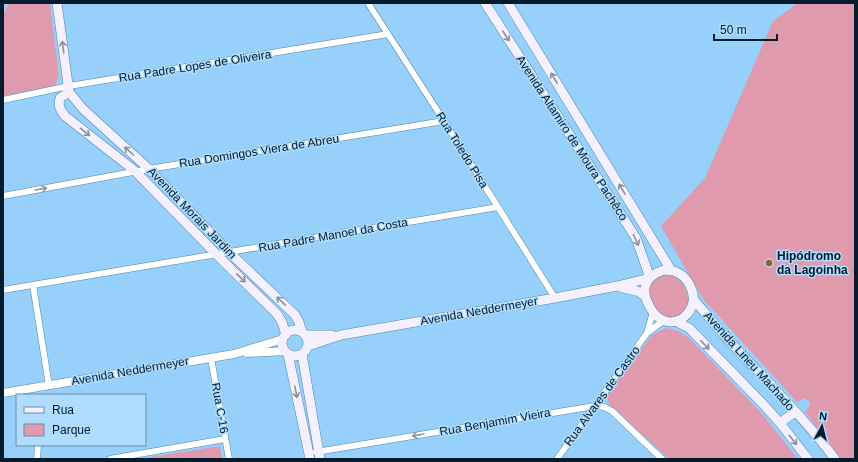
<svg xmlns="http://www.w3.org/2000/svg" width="858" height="462" viewBox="0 0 858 462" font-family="Arial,sans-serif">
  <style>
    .green { fill: #df9bad }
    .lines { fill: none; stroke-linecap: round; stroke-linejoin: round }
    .minor-casing { stroke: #4f86ae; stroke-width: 7 }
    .tertiary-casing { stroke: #4f86ae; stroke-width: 9 }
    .secondary-casing { stroke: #4f86ae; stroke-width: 10 }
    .minor { stroke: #fff; stroke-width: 6 }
    .tertiary { stroke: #fff; stroke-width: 8 }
    .secondary { stroke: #f4f0fd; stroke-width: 9 }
    .oneway { stroke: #88909e }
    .oneway2 { stroke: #8e98a0 }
    .poi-dot { fill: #995d1f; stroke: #afdcff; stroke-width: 1.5 }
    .labels { text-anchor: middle; stroke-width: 3; stroke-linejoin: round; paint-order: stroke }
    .street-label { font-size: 12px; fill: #041b2b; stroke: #afdcff }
    .poi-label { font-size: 12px; font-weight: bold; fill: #041b2b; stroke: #afdcff; text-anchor: start }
  </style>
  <rect width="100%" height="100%" fill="#97d0fb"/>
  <path class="green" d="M 9,3 L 50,3 L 59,76 L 54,87 L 3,96 L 3,15 Z
    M 798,3 L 855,3 L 855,459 L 841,459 L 805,412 L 810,405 L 809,401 L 804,398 L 797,402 L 703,299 L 661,226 L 705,178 L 773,21 Z
    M 664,273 L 674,274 L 681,280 L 690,298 L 687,309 L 679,317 L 673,320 L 659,316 L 647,293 L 650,283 Z
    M 666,328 L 678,331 L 689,338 L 764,416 L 798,459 L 669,459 L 609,404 L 607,395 L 652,335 Z
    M 220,446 L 222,459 L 137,459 Z"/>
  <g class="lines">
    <g class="minor-casing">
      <path id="minor" d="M 368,3 L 444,121 L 555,298
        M 3,100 L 69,86 L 388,34
        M 3,196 L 149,169 L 444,121
        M 33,285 L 49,386
        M 3,290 L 498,207
        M 647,333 L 653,312
        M 211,358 L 229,459
        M 316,452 L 595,406 L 604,407 L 612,411 L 662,459
        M 37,459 L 38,445
        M 110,459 L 225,439
        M 557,459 L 647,333 L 659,324 L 665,321"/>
    </g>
    <g class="tertiary-casing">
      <path id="tertiary" d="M 247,353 L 285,351
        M 3,393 L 234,354 L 283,339"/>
    </g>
    <g class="secondary-casing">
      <path id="secondary" d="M 57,3 L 69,92
        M 485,3 L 636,238 L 650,278
        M 508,3 L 671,270
        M 69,92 L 60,98 C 58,106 60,110 65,116 L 135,171 L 216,254 L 277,314 L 282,322 L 286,335
        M 69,92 L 83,109 L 149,169 L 230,253 L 295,315 L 299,322 L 302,332
        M 664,270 C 668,270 672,270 676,272 C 687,276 695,291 693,302 C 692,309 688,314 683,318 C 678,321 671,323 665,321 C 659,319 654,314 651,309 C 640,291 643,277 664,270 Z
        M 620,287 L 637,291 L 645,296
        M 693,299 C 704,311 714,324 725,336 C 762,377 802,415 835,459
        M 675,321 L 689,328 L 763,404 L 780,423 L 808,459
        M282 343a13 13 0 1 1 26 0a13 13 0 1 1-26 0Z
        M 305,335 L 332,335
        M 308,346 L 341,335 L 555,298 L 617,286 L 650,278
        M 288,354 L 310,459
        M 302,354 L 320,459
        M 780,423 L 795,412"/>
    </g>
    <use href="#minor" class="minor"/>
    <use href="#tertiary" class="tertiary"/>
    <use href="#secondary" class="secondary"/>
  </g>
  <defs><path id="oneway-shaft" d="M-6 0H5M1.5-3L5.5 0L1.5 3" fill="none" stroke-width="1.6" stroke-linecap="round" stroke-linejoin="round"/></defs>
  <g class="oneway">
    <use href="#oneway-shaft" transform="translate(506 36) rotate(57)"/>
    <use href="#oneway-shaft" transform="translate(63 47) rotate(-98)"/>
    <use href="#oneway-shaft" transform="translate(554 78) rotate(-122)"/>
    <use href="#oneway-shaft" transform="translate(85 132) rotate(39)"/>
    <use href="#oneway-shaft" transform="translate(129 151) rotate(-138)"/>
    <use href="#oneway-shaft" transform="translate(622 189) rotate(-121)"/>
    <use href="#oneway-shaft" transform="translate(636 240) rotate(65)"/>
    <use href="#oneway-shaft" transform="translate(241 278) rotate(44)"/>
    <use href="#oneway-shaft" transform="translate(281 301) rotate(-136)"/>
    <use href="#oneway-shaft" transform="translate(705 345) rotate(46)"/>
    <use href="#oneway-shaft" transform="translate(296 392) rotate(78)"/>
    <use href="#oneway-shaft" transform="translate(793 440) rotate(52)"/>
  </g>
  <g class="oneway2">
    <use href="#oneway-shaft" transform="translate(41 189) rotate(-10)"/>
    <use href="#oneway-shaft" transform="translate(418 435) rotate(170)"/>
  </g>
  <circle class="poi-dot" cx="769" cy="263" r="4"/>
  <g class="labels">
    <g class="street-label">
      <text transform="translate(195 66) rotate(-9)" y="4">Rua Padre Lopes de Oliveira</text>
      <text transform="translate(572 138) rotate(57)" y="4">Avenida Altamiro de Moura Pachêco</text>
      <text transform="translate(462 150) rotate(58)" y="4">Rua Toledo Pisa</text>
      <text transform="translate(259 151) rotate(-9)" y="4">Rua Domingos Viera de Abreu</text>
      <text transform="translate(192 213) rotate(46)" y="4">Avenida Morais Jardim</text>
      <text transform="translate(333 235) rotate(-10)" y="4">Rua Padre Manoel da Costa</text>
      <text transform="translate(479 311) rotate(-10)" y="4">Avenida Neddermeyer</text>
      <text transform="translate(749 361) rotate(48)" y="4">Avenida Lineu Machado</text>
      <text transform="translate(130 371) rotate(-10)" y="4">Avenida Neddermeyer</text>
      <text transform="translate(602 396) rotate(-54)" y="4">Rua Alvares de Castro</text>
      <text transform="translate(220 408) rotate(80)" y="4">Rua C-16</text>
      <text transform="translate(495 422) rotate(-10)" y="4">Rua Benjamim Vieira</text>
    </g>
    <g class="poi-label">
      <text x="777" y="260">Hipódromo<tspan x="777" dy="14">da Lagoinha</tspan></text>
    </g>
  </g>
  <rect width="858" height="462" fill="none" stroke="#041b2b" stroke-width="8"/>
  <rect x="16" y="394" width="130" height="52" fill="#afdcff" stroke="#6b8faa"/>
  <rect x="24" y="407" width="20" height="6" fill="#f4f0fd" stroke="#6b8faa"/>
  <text x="52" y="414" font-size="12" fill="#041b2b">Rua</text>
  <rect x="24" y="424" width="20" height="12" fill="#df9bad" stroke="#6b8faa"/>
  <text x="52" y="434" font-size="12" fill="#041b2b">Parque</text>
  <g transform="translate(822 426) rotate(7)" stroke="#afdcff" stroke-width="3" paint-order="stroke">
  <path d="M0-3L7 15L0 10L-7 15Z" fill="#041b2b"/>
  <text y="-6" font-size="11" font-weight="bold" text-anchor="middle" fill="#041b2b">N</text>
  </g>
  <path d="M714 34v6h63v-6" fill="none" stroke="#041b2b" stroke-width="2"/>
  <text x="720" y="34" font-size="12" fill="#041b2b" stroke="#afdcff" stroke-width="3" paint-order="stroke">50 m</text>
</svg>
